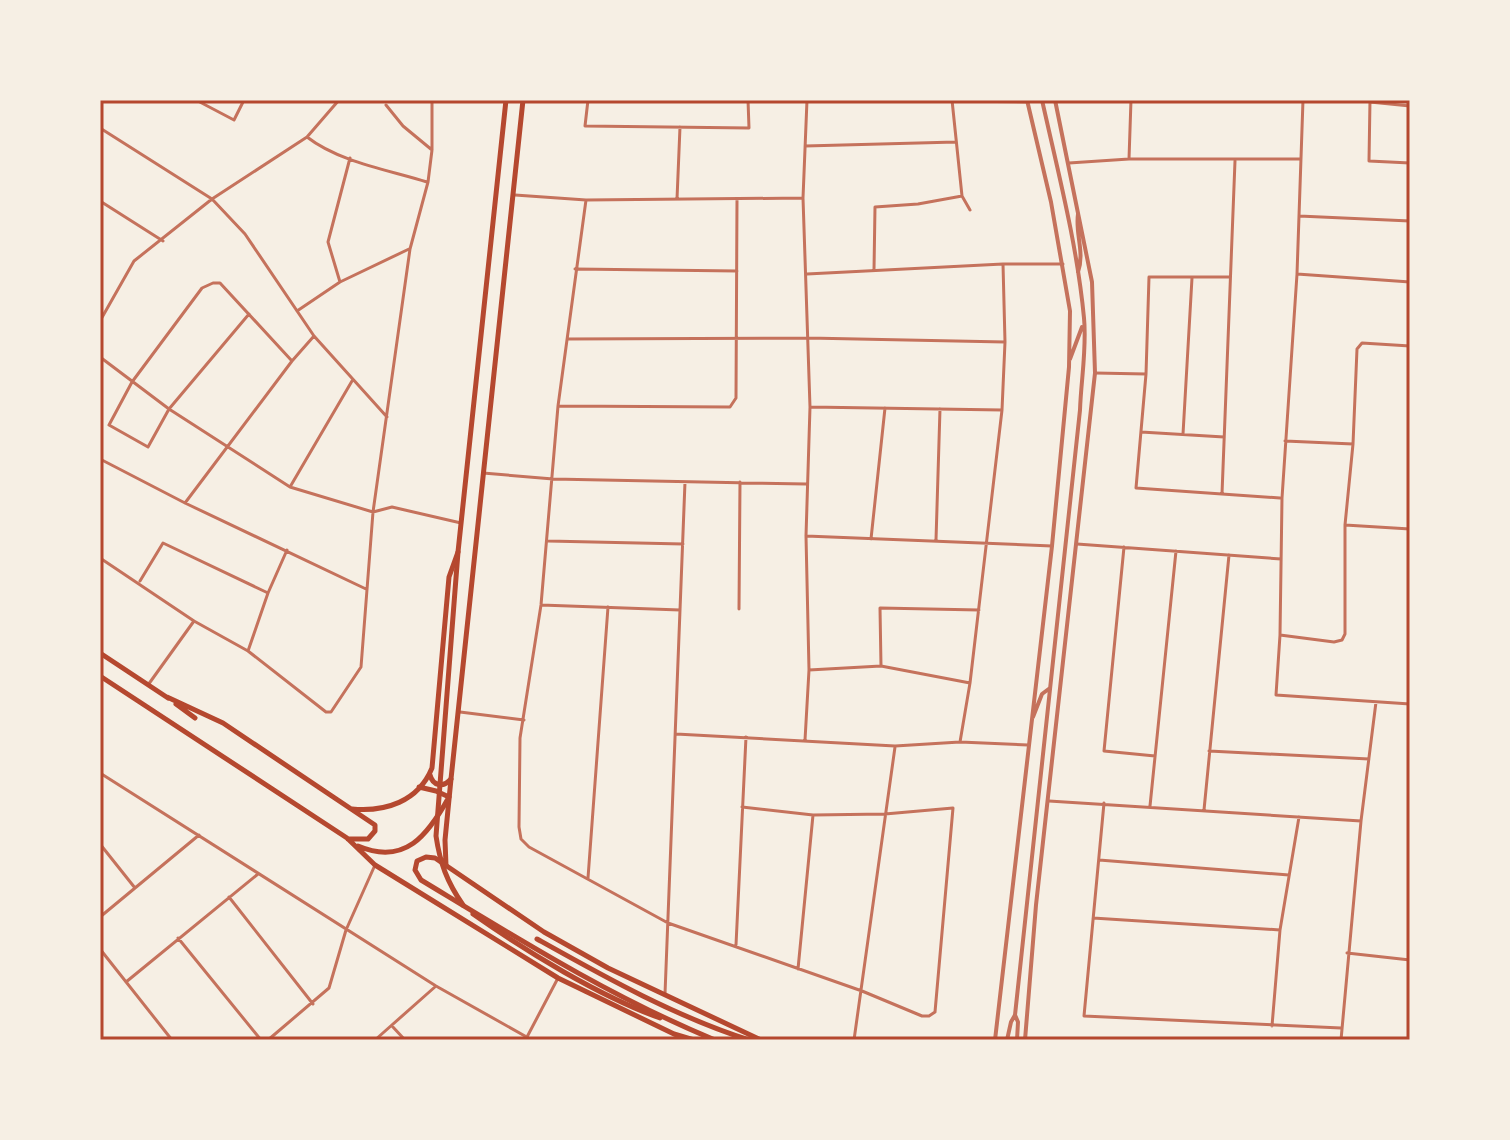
<svg xmlns="http://www.w3.org/2000/svg" width="1510" height="1140" viewBox="0 0 1510 1140" font-family="'Archivo Narrow',sans-serif">
  <style>
    .lines { fill: none; stroke-linecap: round; stroke-linejoin: round }
    .minor { stroke: #c5725c; stroke-width: 3 }
    .tertiary { stroke: #c5725c; stroke-width: 4 }
    .secondary { stroke: #b5482f; stroke-width: 5 }
    .primary { stroke: #b5482f; stroke-width: 5 }
    .neatline { fill: none; stroke: #b5482f; stroke-width: 3 }
  </style>
  <rect width="100%" height="100%" fill="#f6efe4"/>
  <g class="lines">
    <path class="minor" d="M 196,100 L 234,120 L 244,100
      M 588,100 L 585,126 L 749,128 L 748,100
      M 952,100 L 962,196 L 970,210
      M 1303,100 L 1297,274 L 1282,498 L 1280,635 L 1276,695 L 1410,704
      M 1370,100 L 1369,161 L 1410,163
      M 952,101 L 1028,102
      M 1370,102 L 1410,106
      M 386,105 L 403,126 L 432,150
      M 100,128 L 212,199 L 245,234 L 314,336 L 387,417
      M 307,137 C 339,162 389,170 427,182
      M 805,146 L 956,142
      M 1129,159 L 1131,100
      M 1069,163 L 1129,159 L 1301,159
      M 515,195 L 586,200 L 803,198
      M 677,199 L 680,127
      M 586,200 L 558,406 L 541,605 L 520,738 L 519,827 L 521,839 L 529,847 L 668,923 L 862,991 L 922,1016 L 929,1016 L 935,1012 L 953,808 L 885,814 L 813,815 L 742,807
      M 100,201 L 163,241
      M 1299,216 L 1410,221
      M 575,269 L 737,271
      M 874,270 L 875,207 L 918,204 L 962,196
      M 807,274 L 1003,264 L 1063,264
      M 1297,274 L 1410,282
      M 1229,277 L 1149,277 L 1146,374 L 1136,488 L 1280,498
      M 340,282 L 328,242 L 350,158
      M 297,311 L 340,282 L 409,249
      M 249,314 L 169,409 L 148,447 L 109,425 L 132,382 L 202,288 L 213,283 L 220,283 L 292,361
      M 100,321 L 134,261 L 212,199 L 307,137 L 339,100
      M 567,339 L 808,338 L 1005,342
      M 100,357 L 169,409 L 290,487 L 373,512 L 392,507 L 461,523
      M 1095,373 L 1146,374
      M 559,406 L 730,407 L 736,398 L 737,200
      M 810,407 L 1002,410
      M 1141,432 L 1224,437
      M 1183,434 L 1192,278
      M 1285,441 L 1353,444
      M 100,459 L 185,503 L 366,589
      M 483,473 L 553,479 L 806,484
      M 290,487 L 352,381
      M 1222,494 L 1235,161
      M 185,503 L 292,361 L 314,336
      M 1345,525 L 1410,529
      M 806,536 L 1052,546
      M 871,539 L 885,408
      M 936,540 L 940,409
      M 548,541 L 683,544
      M 1077,544 L 1281,559
      M 1124,547 L 1104,751 L 1155,756
      M 100,558 L 194,621 L 248,651 L 326,712 L 331,712 L 361,667 L 373,512 L 410,249 L 428,182 L 432,150 L 432,100
      M 140,581 L 163,543 L 268,593
      M 541,605 L 680,610
      M 739,609 L 740,482
      M 1280,635 L 1334,642 L 1342,640 L 1345,634 L 1345,525 L 1353,444 L 1357,349 L 1362,343 L 1410,346
      M 248,651 L 268,593 L 287,550
      M 881,666 L 880,608 L 979,610
      M 809,670 L 881,666 L 970,683
      M 148,685 L 194,621
      M 460,712 L 524,720
      M 676,734 L 895,746 L 960,742 L 1028,745
      M 805,740 L 809,670 L 806,536 L 810,407 L 803,198 L 807,100
      M 960,742 L 970,683 L 1002,410 L 1005,342 L 1003,264
      M 1209,751 L 1369,759
      M 100,773 L 436,986 L 532,1040
      M 1049,801 L 1361,821
      M 1104,803 L 1084,1016 L 1341,1028
      M 1150,806 L 1176,551
      M 1204,810 L 1229,555
      M 100,844 L 135,888
      M 1099,860 L 1289,875
      M 588,878 L 608,607
      M 229,897 L 313,1004
      M 100,917 L 199,835
      M 1093,918 L 1280,930
      M 178,938 L 261,1040
      M 736,945 L 746,737
      M 100,949 L 172,1040
      M 1347,953 L 1410,960
      M 798,969 L 813,815
      M 126,982 L 258,874
      M 665,994 L 685,482
      M 392,1026 L 405,1040
      M 1272,1026 L 1280,930 L 1299,817
      M 527,1037 L 558,978
      M 268,1040 L 329,988 L 346,930 L 375,865
      M 375,1040 L 436,986
      M 854,1040 L 895,747
      M 1341,1040 L 1361,821 L 1376,702"/>
    <path class="tertiary" d="M 1078,214 C 1075,234 1085,252 1078,272
      M 1070,359 L 1082,327
      M 1033,717 L 1042,694 L 1050,688
      M 995,1040 L 1052,546 L 1069,367 L 1070,311 L 1051,202 L 1027,100
      M 1007,1040 L 1011,1022 L 1015,1015
      M 1017,1040 L 1018,1022 L 1015,1015 L 1080,410 C 1081,380 1087,348 1084,318 C 1077,244 1058,172 1042,100
      M 1025,1040 L 1036,905 L 1095,373 L 1092,282 L 1055,100"/>
    <path class="secondary" d="M 446,866 L 445,840 L 451,779 L 523,100
      M 463,905 C 447,882 440,863 436,836 L 458,552 L 506,100
      M 473,914 C 527,952 599,996 660,1018"/>
    <path class="primary" d="M 100,653 L 168,698
      M 100,676 L 347,838 L 375,865 L 558,978 L 674,1034 L 694,1040
      M 167,697 L 223,723 L 375,825 L 375,831 L 368,839 L 348,839
      M 176,704 L 195,718
      M 430,775 C 433,786 443,788 451,779
      M 352,809 C 385,812 418,802 432,768 L 449,577 L 458,552
      M 358,846 C 405,866 428,835 449,797 L 436,791 L 419,787
      M 537,939 C 605,977 674,1016 749,1040
      M 715,1040 C 611,997 517,938 421,880 L 415,870 L 417,861 L 426,857 L 435,858 L 544,932 L 608,968 L 761,1040"/>
  </g>
  <rect width="1510" height="1140" fill="none" stroke="#f6efe4" stroke-width="204"/>
  <rect x="102" y="102" width="1306" height="936" class="neatline"/>
</svg>
